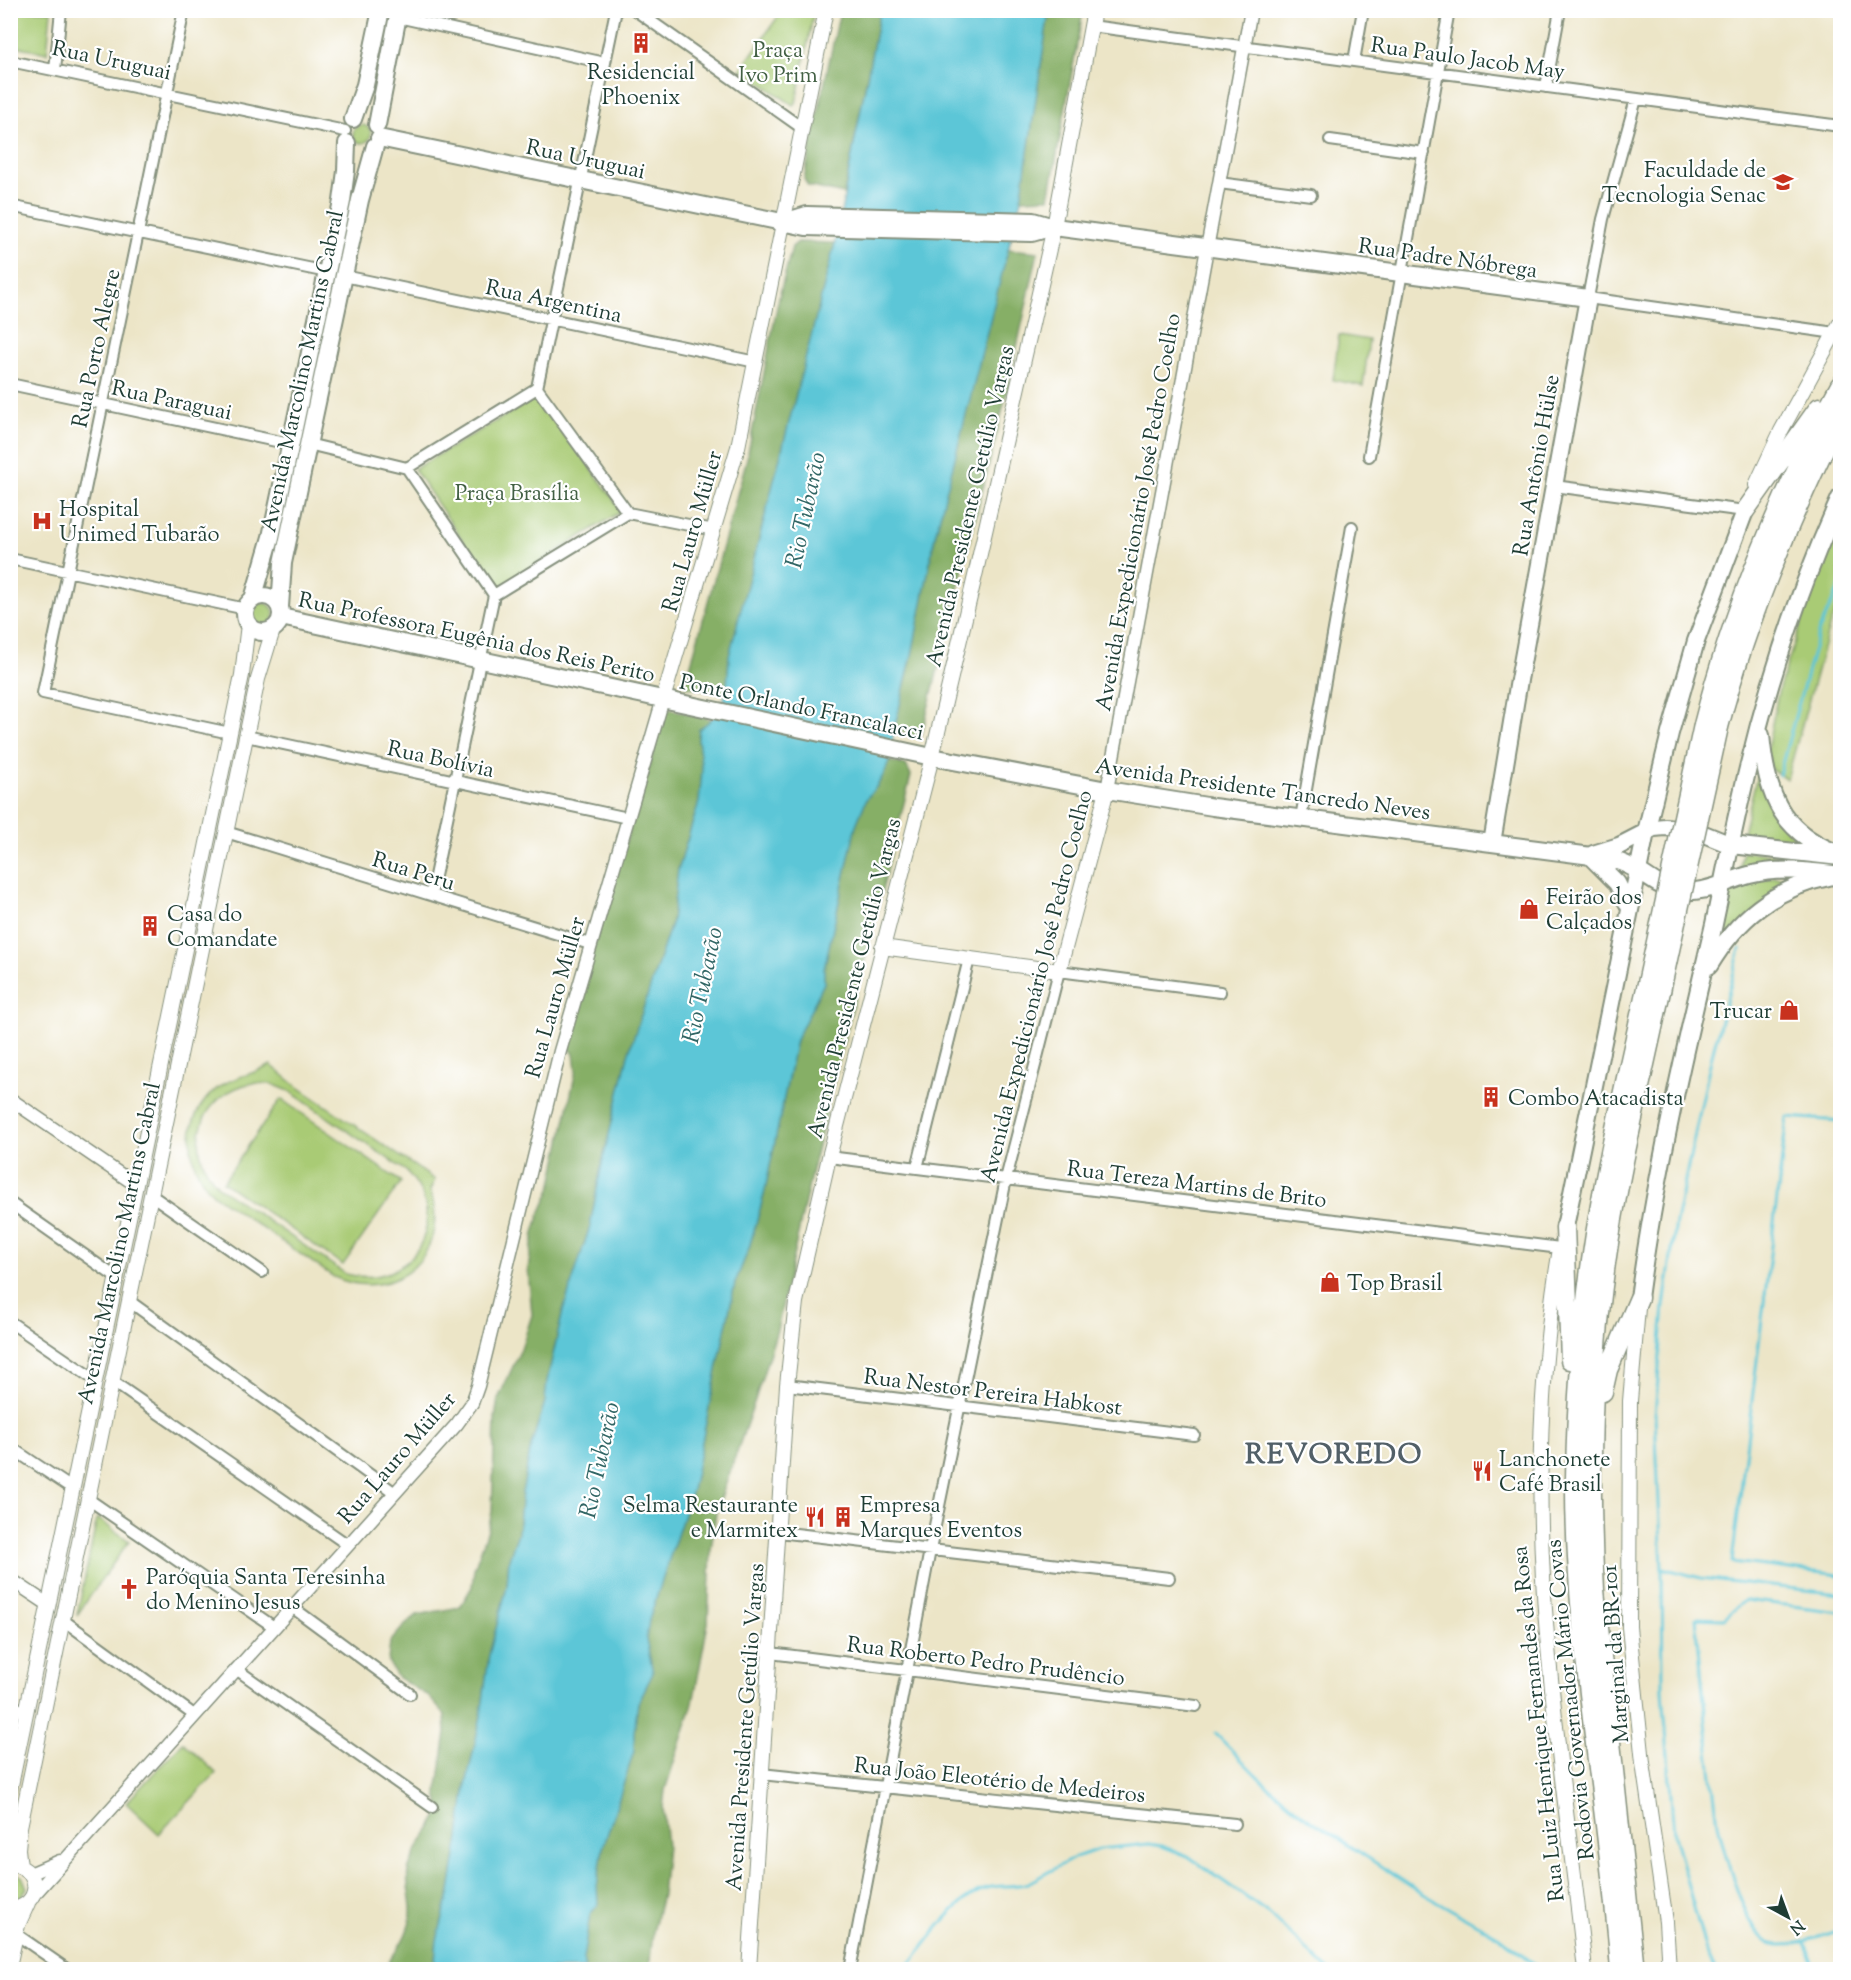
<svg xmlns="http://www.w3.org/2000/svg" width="1851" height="1980" viewBox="0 0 1851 1980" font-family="'Sorts Mill Goudy',serif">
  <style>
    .green { fill: #a9cb74; stroke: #648454; stroke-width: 1.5; fill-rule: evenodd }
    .forest { fill: #86af66; stroke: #52764d; stroke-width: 1.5 }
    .water { fill: #5cc6d7; stroke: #3e8286; stroke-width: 1.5 }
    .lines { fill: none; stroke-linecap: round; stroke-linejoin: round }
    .stream { stroke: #5cc6d7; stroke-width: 3 }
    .minor-casing { stroke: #86917e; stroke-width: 14 }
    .tertiary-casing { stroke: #86917e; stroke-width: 15 }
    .secondary-casing { stroke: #86917e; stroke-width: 16 }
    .primary-casing { stroke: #86917e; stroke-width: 20 }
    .motorway-casing { stroke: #86917e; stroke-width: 21 }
    .minor { stroke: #fff; stroke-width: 10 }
    .tertiary { stroke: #fff; stroke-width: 12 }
    .secondary { stroke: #fff; stroke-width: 14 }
    .primary { stroke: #fff; stroke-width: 16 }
    .motorway { stroke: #fff; stroke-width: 18 }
    .motorway-bridge-casing { stroke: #86917e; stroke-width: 21; stroke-linecap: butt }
    .motorway-bridge { stroke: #fff; stroke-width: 18 }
    .labels { text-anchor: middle; stroke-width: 4.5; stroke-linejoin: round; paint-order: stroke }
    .park-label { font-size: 22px; fill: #426044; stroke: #fff }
    .street-label { font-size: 22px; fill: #1f3d34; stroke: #fff }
    .poi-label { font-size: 22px; fill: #1f3d34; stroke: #fff; text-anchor: start }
    .water-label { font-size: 24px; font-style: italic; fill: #316665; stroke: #fff }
    .district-label { font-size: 28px; font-weight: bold; letter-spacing: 1.5px; fill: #526068; stroke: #fff }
  </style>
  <rect width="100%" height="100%" fill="#fff"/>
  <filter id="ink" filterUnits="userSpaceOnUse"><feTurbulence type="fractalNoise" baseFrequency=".0167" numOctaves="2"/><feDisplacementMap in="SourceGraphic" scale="12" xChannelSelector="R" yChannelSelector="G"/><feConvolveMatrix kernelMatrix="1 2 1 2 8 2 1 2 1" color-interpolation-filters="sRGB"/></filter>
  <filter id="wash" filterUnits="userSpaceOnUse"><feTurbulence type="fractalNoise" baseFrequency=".008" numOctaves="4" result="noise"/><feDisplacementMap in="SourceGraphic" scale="24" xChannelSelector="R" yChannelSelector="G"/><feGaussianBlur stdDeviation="1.35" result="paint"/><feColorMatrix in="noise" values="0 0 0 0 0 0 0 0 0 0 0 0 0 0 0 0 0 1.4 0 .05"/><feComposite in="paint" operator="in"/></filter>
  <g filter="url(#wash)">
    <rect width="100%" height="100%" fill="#ece5c7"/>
    <path class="green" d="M 11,10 L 51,11 L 47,53 L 11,45 Z
      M 782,11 L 814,11 L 796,103 L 793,105 L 741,69 Z
      M353 134a9 9 0 1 1 18 0a9 9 0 1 1-18 0Z
      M 1339,335 L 1369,340 L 1363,386 L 1333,380 Z
      M 539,396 L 622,511 L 496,589 L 414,469 Z
      M 1840,525 L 1840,604 L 1830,624 L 1787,779 L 1771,770 L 1767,750 L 1779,688 L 1814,586 Z
      M252 614a11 11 0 1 1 22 0a11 11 0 1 1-22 0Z
      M 1758,771 C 1767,809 1780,825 1808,851 L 1741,841 Z
      M 1743,851 L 1840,863 L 1840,868 L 1739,873 Z
      M 1774,877 L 1800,879 L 1715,947 L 1727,892 L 1740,883 Z
      M 271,1065 L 294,1084 L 435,1180 L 430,1190 C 452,1253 395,1305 334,1277 L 214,1195 C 181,1162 182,1109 224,1084 C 239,1075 255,1074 271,1065 ZM 253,1083 L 272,1084 L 289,1091 L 406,1171 C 454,1220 412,1291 346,1274 L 220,1188 C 181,1149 200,1093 253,1083 Z
      M 281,1099 L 401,1182 L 343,1265 L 223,1182 Z
      M 97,1518 L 129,1541 L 77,1615 Z
      M 183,1742 L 216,1773 L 159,1834 L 126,1803 Z
      M 10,1872 L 22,1876 L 27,1888 L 20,1899 L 11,1902 Z"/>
    <path class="forest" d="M 840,11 L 880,11 L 844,194 L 808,186 L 804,179 Z
      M 1049,11 L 1083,11 L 1049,198 L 1021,199 Z
      M 798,242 L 835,243 L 729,656 L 727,694 L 688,687 L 685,686 L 747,458 L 779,297 L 792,247 Z
      M 1008,249 L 1038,252 L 1007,392 L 921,737 L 894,729 L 912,655 L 935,536 Z
      M 670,709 L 714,720 L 699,729 L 698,740 L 702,771 L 699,802 L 678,870 L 672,921 L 628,1055 L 601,1168 L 590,1226 L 563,1311 L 547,1380 L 545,1402 L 531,1446 L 522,1493 L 518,1533 L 509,1559 L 507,1587 L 489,1655 L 481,1716 L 466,1785 L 459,1838 L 450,1891 L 437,1940 L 434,1969 L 383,1970 C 396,1951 413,1931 411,1907 C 410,1896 406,1882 408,1871 C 414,1848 431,1831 441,1810 L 437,1793 L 446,1733 L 445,1715 L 428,1696 L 397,1677 L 388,1661 L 390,1642 L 403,1627 L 417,1615 L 460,1607 L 472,1587 L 474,1569 L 488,1530 L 492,1512 L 495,1418 L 498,1399 L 521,1349 L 532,1315 L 528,1269 L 534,1233 L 539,1216 L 551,1189 L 576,1070 L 574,1054 L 568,1046 L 594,946 L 666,711 Z
      M 889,761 L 906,765 L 911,775 L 812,1170 L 777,1330 L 755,1400 L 716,1512 L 711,1550 L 708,1623 L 693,1703 L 665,1790 L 663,1808 L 667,1846 L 662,1894 L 653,1932 L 649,1969 L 585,1969 L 583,1959 L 589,1920 L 590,1914 L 598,1905 L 597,1886 L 603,1848 L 634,1751 L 634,1732 L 638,1703 L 653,1673 L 646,1639 L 649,1620 L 692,1490 L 735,1283 L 749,1248 L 764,1195 L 796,1040 L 824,983 L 824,969 L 856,825 L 867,798 L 877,786 L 885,772 Z"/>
    <path class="water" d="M 880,11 L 1049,11 L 1021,199 L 935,536 L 912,655 L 894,729 L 889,761 L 885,772 L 877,786 L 867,798 L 856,825 L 824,969 L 824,983 L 796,1040 L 764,1195 L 749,1248 L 735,1283 L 692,1490 L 649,1620 L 646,1639 L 653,1673 L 638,1703 L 634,1732 L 634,1751 L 603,1848 L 597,1886 L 598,1905 L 590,1914 L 589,1920 L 583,1959 L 585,1969 L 434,1970 L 437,1940 L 450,1891 L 459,1838 L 466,1785 L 481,1716 L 489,1655 L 507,1587 L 509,1559 L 518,1533 L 522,1493 L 531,1446 L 545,1402 L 547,1381 L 563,1311 L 590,1226 L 601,1168 L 628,1055 L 672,921 L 678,870 L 699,802 L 702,771 L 698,739 L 699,729 C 729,710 727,688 729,656 L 835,243 Z"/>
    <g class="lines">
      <path class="stream" d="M 1779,775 L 1819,630 L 1840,586
        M 1840,1121 L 1787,1117 L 1732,1562 L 1840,1575
        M 1662,1568 L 1701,1578 L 1840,1594
        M 1840,1612 L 1745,1600 L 1724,1619 L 1696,1618 C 1703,1686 1708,1756 1718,1823 C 1723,1851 1744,1924 1766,1941 C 1782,1953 1822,1935 1840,1930
        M 1215,1733 L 1262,1781 L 1302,1814 L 1415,1889 L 1498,1936 L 1542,1970
        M 1804,1941 L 1817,1970
        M 905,1970 C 927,1943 953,1900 986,1888 C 999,1884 1014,1888 1028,1883 L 1076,1857 L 1099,1849 L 1149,1844 L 1162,1846 L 1188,1856 L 1268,1913 L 1328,1970
        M 1715,1970 L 1706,1951 L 1674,1835 L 1663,1691 L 1662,1568 L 1655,1415 L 1664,1306 L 1676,1222 L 1712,1055 L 1740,949"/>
    </g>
  </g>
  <g filter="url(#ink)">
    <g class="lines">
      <g class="minor-casing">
        <path id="minor" d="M 184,10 L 43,693 L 230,733
          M 635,10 L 802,128
          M 398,17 L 605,63
          M 1091,26 L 1840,126
          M 10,61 L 345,131
          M 1354,61 L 1363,10
          M 55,70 L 61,10
          M 1546,87 L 1560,10
          M 1636,99 L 1603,219 L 1588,298 L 1835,333
          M 1330,140 L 1424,153
          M 1219,183 L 1311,195
          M 10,206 L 327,272
          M 344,276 L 756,362
          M 10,384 L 290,444
          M 537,388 L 616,10
          M 537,388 L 628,513
          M 308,444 L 407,468
          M 1369,456 L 1449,10
          M 407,468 L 494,595
          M 407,468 L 537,388
          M 1554,486 L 1745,511
          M 628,513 L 714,530
          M 10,559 L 246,609
          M 494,595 L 628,513
          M 246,736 L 628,818
          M 1301,818 L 1352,527
          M 226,832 L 590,944
          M 431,895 L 494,595
          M 829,1157 L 1560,1248
          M 917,1168 L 969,959
          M 151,1195 L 262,1272
          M 10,1203 L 117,1278
          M 129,1301 L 395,1493
          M 10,1322 L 95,1380
          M 112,1381 L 348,1545
          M 787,1385 L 1194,1435
          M 10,1447 L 73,1489
          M 88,1499 L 274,1627
          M 779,1532 L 1169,1578
          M 292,1607 L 410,1694
          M 63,1620 L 194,1715
          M 770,1653 L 1196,1706
          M 236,1669 L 432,1807
          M 10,1703 L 26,1714
          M 761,1774 L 1235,1824
          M 16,1934 L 68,1970
          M 850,1970 L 930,1550 L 1006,1179 L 1059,971 L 1220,992"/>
      </g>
      <g class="tertiary-casing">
        <path id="tertiary" d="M 1107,790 L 1251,10
          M 10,1099 L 136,1185
          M 10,1579 L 49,1605
          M 30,1874 L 60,1861
          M 31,1898 L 457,1424 L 472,1403 L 478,1386 L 560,1051 L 663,699"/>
      </g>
      <g class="secondary-casing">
        <path id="secondary" d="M 1756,485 L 1781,431 L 1840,323
          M 663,699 L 738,447 L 826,10
          M 882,947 L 1059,971 L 1107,790
          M 1560,1249 C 1538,1376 1536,1507 1547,1635 C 1556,1747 1573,1858 1585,1970
          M 1638,1308 L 1630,1401 L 1629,1627 L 1643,1763 L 1666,1922 L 1669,1970
          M 10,1790 L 242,675 L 248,624
          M 20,1867 L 18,1849 L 20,1827 L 258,679 L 273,630
          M 10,1909 C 41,1907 43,1870 13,1865
          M 10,1962 L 18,1925 L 28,1903
          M 749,1970 L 787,1385 L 796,1302 L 829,1157 L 932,757 L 975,576 L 1054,227 L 1094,10"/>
      </g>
      <g class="primary-casing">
        <path id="primary" d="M 353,119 L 365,85 L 381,10
          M 377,125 L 399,10
          M 379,138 L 806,227 L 1032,233 L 1053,227
          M 784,222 L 807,215 L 1033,221 L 1054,227 L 1588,298 L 1519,680 L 1492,843
          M245 614a18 18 0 1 1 36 0a18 18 0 1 1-36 0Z
          M 253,599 L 271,537 L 342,201 L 346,171 L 347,143
          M 280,607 L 283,563 L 360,200 L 375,146
          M 281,617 L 932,757 L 1107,790 L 1213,807 L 1607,858 C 1614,860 1622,862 1629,866 C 1645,873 1659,889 1678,891 C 1707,894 1723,882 1749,875 C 1779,867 1810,871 1840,875
          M 1761,735 C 1766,790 1778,830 1834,852
          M 1593,854 L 1619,846 L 1654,828 L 1665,827 L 1694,830 L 1731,845 L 1840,857
          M 1590,856 L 1617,883 L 1630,908
          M 1709,966 C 1737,919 1774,888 1829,877
          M 1565,1227 L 1646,832 L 1670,733 L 1696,641 L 1745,511
          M 1639,1298 C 1656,1172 1685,1048 1714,924 C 1725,872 1735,820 1748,768 C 1770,676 1801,585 1840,498"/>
      </g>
      <g class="motorway-casing">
        <path id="motorway" d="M 1745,511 L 1819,407
          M 1703,725 C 1732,610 1783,488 1840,385
          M 1719,727 C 1747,619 1791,516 1840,417
          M 1565,1227 L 1570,1360
          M 1603,1392 L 1608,1370 L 1639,1298
          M 1620,1970 C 1608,1806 1574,1644 1575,1479 C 1576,1406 1581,1334 1591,1261 C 1604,1169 1626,1079 1646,988
          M 1635,1970 L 1595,1590 C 1589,1481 1591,1371 1606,1263 C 1619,1172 1642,1081 1661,991"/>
      </g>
      <use href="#minor" class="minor"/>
      <use href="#tertiary" class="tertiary"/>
      <use href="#secondary" class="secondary"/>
      <use href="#primary" class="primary"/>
      <use href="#motorway" class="motorway"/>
      <g class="motorway-bridge-casing">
        <path id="motorway-bridge" d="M 1646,988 L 1703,725
          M 1661,991 L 1719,727"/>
      </g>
      <use href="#motorway-bridge" class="motorway-bridge"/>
    </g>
  </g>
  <defs>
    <g id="building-bare" transform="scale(1.62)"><path d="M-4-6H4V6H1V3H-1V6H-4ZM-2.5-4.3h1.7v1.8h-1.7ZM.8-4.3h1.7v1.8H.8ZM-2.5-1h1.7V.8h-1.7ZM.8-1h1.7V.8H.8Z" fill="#c8321e" stroke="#fff" stroke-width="2.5" paint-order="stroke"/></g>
    <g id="university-bare" transform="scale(1.62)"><path d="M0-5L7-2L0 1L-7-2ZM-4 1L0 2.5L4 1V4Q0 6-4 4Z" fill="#c8321e" stroke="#fff" stroke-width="2.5" paint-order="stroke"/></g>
    <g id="hospital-bare" transform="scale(1.62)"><path d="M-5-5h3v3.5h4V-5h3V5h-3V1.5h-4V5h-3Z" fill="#c8321e" stroke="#fff" stroke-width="2.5" paint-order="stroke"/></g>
    <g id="shop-bare" transform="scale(1.62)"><path d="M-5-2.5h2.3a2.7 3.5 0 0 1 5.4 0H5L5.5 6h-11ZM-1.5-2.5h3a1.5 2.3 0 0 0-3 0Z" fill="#c8321e" stroke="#fff" stroke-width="2.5" paint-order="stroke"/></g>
    <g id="restaurant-bare" transform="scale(1.62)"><path d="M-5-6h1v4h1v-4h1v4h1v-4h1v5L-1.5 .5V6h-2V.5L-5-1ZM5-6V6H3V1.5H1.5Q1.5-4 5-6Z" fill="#c8321e" stroke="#fff" stroke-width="2.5" paint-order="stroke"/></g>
    <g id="church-bare" transform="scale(1.62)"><path d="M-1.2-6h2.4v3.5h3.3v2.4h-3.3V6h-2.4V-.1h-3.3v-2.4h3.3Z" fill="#c8321e" stroke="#fff" stroke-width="2.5" paint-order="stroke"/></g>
  </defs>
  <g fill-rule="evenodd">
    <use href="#building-bare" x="641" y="43"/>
    <use href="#university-bare" x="1783" y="182"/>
    <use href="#hospital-bare" x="42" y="521"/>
    <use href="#shop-bare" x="1529" y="909"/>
    <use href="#building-bare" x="150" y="926"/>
    <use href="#shop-bare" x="1789" y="1010"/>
    <use href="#building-bare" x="1491" y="1097"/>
    <use href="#shop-bare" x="1330" y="1282"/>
    <use href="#restaurant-bare" x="1482" y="1471"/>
    <use href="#restaurant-bare" x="815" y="1517"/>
    <use href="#building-bare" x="843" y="1517"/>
    <use href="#church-bare" x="129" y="1589"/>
  </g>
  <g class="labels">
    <g class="park-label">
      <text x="778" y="57">Praça<tspan x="778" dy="25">Ivo Prim</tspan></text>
      <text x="517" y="500">Praça Brasília</text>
    </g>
    <g class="street-label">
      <text transform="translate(1468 57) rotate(8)" y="8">Rua Paulo Jacob May</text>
      <text transform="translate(112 59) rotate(12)" y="8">Rua Uruguai</text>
      <text transform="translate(586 158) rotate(12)" y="8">Rua Uruguai</text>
      <text transform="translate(1448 257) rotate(8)" y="8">Rua Padre Nóbrega</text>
      <text transform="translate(554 300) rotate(12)" y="8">Rua Argentina</text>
      <text transform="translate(95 348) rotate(-78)" y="8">Rua Porto Alegre</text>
      <text transform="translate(301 371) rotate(-78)" y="8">Avenida Marcolino Martins Cabral</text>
      <text transform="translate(172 399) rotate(12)" y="8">Rua Paraguai</text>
      <text transform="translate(1535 465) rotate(-80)" y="8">Rua Antônio Hülse</text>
      <text transform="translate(969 506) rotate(-77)" y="8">Avenida Presidente Getúlio Vargas</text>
      <text transform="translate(1137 512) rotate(-80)" y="8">Avenida Expedicionário José Pedro Coelho</text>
      <text transform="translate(691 531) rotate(-74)" y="8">Rua Lauro Müller</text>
      <text transform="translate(477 636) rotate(12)" y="8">Rua Professora Eugênia dos Reis Perito</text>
      <text transform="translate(802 706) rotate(12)" y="8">Ponte Orlando Francalacci</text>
      <text transform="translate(441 758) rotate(12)" y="8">Rua Bolívia</text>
      <text transform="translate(1263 788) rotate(8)" y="8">Avenida Presidente Tancredo Neves</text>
      <text transform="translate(414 870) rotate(17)" y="8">Rua Peru</text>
      <text transform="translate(853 978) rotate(-76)" y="8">Avenida Presidente Getúlio Vargas</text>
      <text transform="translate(1035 986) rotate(-76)" y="8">Avenida Expedicionário José Pedro Coelho</text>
      <text transform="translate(554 997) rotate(-74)" y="8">Rua Lauro Müller</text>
      <text transform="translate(1197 1183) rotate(7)" y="8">Rua Tereza Martins de Brito</text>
      <text transform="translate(118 1243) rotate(-78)" y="8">Avenida Marcolino Martins Cabral</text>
      <text transform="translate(993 1391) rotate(7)" y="8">Rua Nestor Pereira Habkost</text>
      <text transform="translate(396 1457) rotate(-49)" y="8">Rua Lauro Müller</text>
      <text transform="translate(1614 1654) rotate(-94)" y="8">Marginal da BR-101</text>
      <text transform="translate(986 1660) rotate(7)" y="8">Rua Roberto Pedro Prudêncio</text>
      <text transform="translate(1569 1700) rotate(-96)" y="8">Rodovia Governador Mário Covas</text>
      <text transform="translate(1537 1724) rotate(-96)" y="8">Rua Luiz Henrique Fernandes da Rosa</text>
      <text transform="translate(744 1727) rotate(-86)" y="8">Avenida Presidente Getúlio Vargas</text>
      <text transform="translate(1000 1779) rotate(6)" y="8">Rua João Eleotério de Medeiros</text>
    </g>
    <g class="poi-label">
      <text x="641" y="79" text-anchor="middle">Residencial<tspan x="641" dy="25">Phoenix</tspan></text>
      <text x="1766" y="177" text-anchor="end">Faculdade de<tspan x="1766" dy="25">Tecnologia Senac</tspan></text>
      <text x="59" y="516">Hospital<tspan x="59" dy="25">Unimed Tubarão</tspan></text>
      <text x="1546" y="904">Feirão dos<tspan x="1546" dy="25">Calçados</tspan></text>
      <text x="167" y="921">Casa do<tspan x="167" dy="25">Comandate</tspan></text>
      <text x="1772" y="1018" text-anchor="end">Trucar</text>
      <text x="1508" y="1105">Combo Atacadista</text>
      <text x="1347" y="1290">Top Brasil</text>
      <text x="1499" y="1466">Lanchonete<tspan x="1499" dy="25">Café Brasil</tspan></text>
      <text x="798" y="1512" text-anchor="end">Selma Restaurante<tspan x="798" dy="25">e Marmitex</tspan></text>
      <text x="860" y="1512">Empresa<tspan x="860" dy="25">Marques Eventos</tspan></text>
      <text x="146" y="1584">Paróquia Santa Teresinha<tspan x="146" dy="25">do Menino Jesus</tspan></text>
    </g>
    <g class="water-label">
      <text transform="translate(805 510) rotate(-78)" y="8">Rio Tubarão</text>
      <text transform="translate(702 985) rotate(-78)" y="8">Rio Tubarão</text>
      <text transform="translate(599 1460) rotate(-78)" y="8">Rio Tubarão</text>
    </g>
    <g class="district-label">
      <text x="1334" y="1463">REVOREDO</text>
    </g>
  </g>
  <rect width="1851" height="1980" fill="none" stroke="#fff" stroke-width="36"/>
  <g transform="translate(1788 1917) rotate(139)" stroke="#ffffff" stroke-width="4.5" paint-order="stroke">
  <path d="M0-4.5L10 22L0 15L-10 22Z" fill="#1f3d34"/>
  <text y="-9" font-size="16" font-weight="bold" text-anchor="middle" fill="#1f3d34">N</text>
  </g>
</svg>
